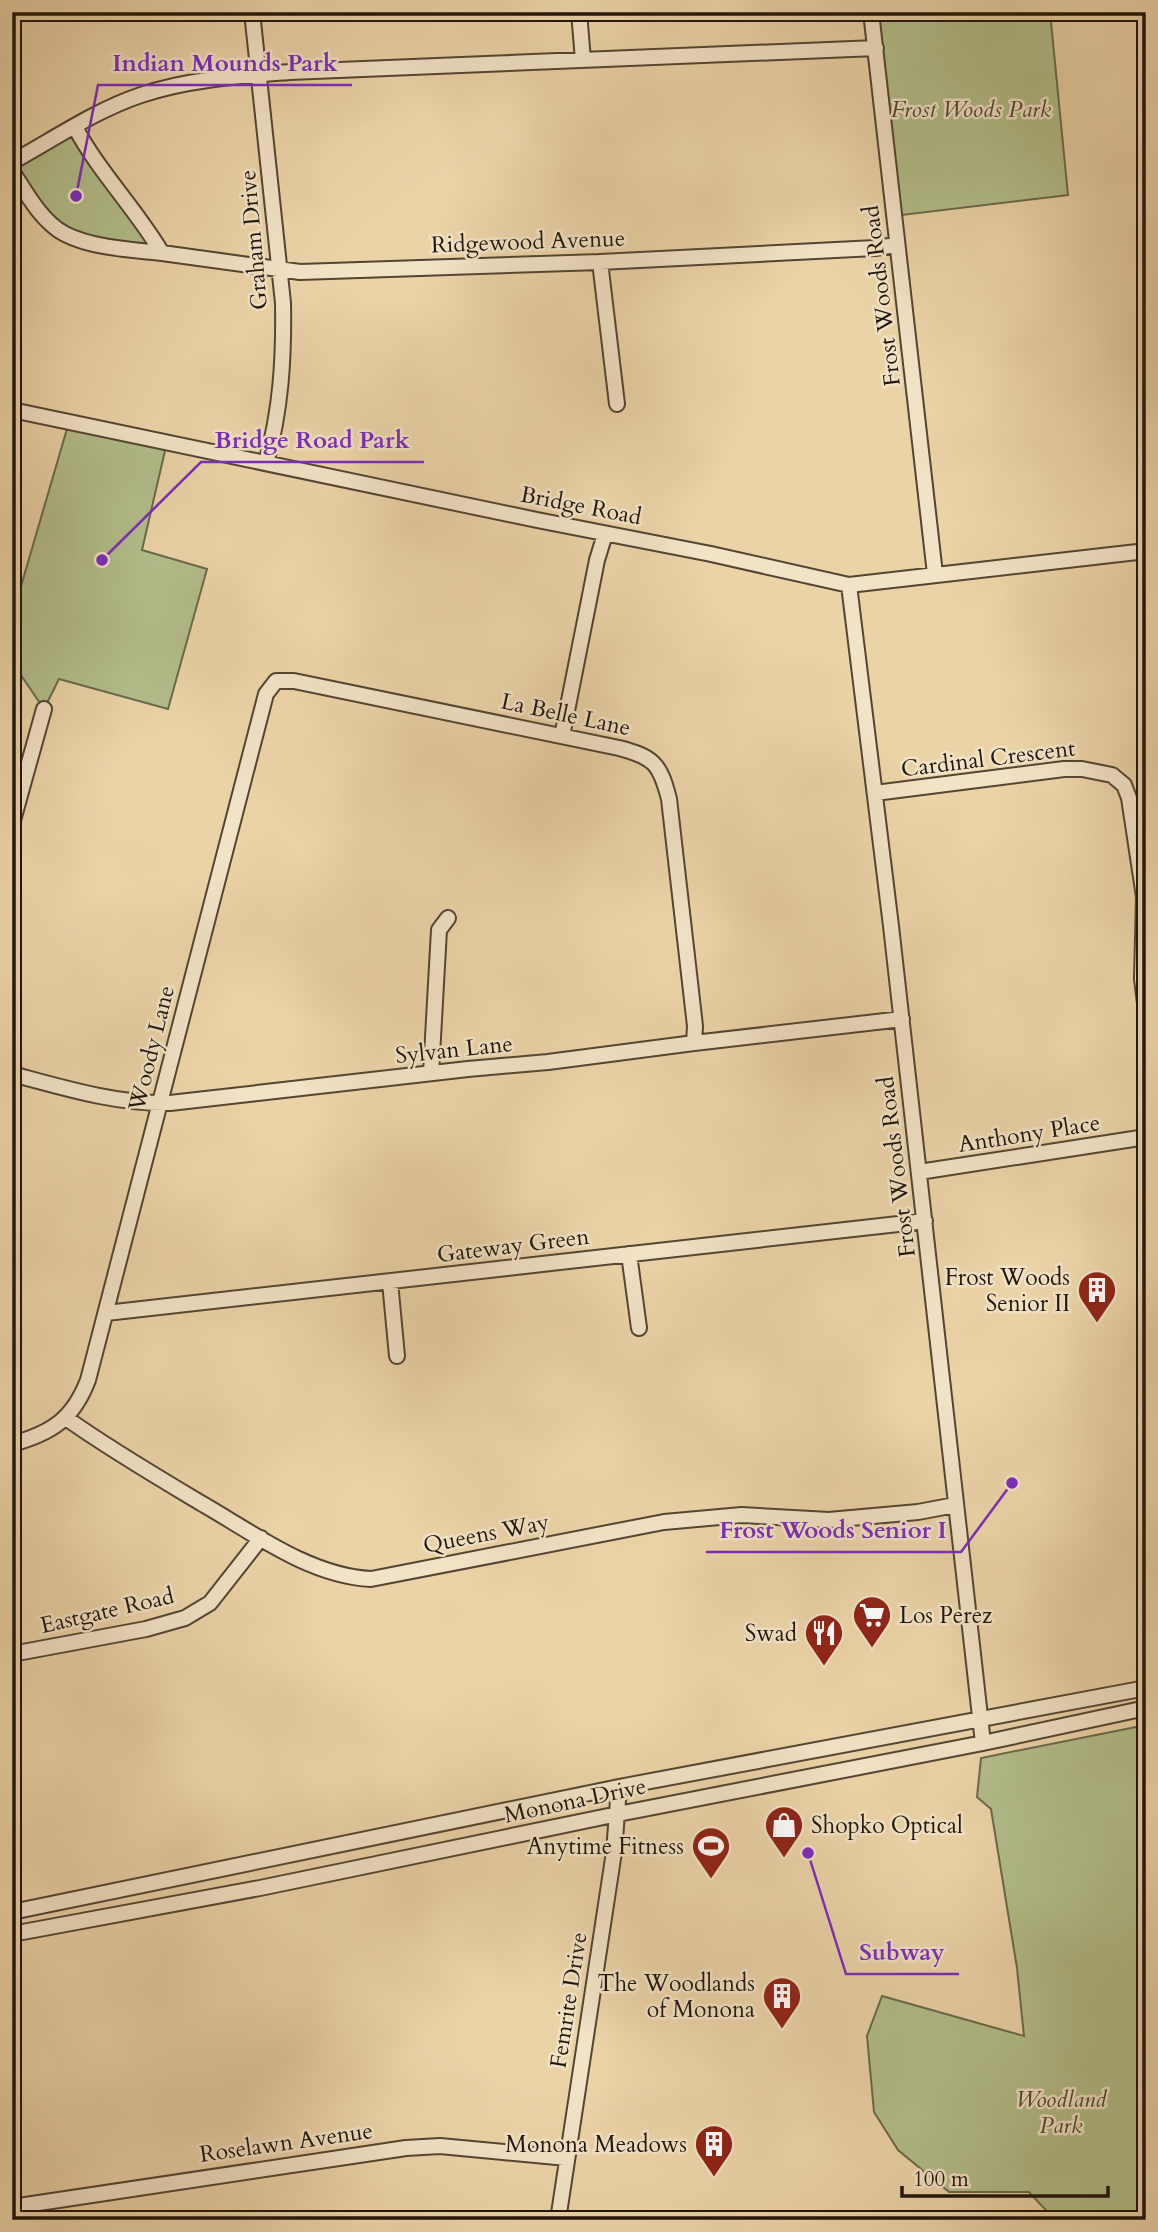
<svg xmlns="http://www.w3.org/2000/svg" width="1158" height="2232" viewBox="0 0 1158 2232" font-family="Cardo,serif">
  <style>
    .green { fill: #b2be8b; stroke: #6a6a4b; stroke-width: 2 }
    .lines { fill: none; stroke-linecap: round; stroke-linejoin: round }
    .minor-casing { stroke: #544532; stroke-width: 18 }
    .minor { stroke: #f2e2c6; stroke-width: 14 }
    .labels { text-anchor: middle; stroke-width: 5; stroke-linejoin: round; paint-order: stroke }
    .park-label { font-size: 23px; font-style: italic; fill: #4c4831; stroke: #f2e2c6 }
    .street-label { font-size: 23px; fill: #21160b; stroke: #f2e2c6 }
    .poi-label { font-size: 23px; fill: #21160b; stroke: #f2e2c6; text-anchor: end }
    .leader { fill: none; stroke: #7b2cbf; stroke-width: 2.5 }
    .callout-dot { fill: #7b2cbf; stroke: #f2e2c6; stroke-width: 2.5 }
    .callout-label { font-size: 24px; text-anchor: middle; font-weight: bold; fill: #7b2cbf; stroke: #f2e2c6; stroke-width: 5; stroke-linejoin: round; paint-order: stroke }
  </style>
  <rect width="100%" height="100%" fill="#ebd3a8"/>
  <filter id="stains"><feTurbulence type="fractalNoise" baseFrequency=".00286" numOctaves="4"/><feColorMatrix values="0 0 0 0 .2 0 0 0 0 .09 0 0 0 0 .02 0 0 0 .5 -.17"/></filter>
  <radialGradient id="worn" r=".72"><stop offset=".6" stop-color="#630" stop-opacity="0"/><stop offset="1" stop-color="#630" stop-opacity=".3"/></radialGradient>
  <path class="green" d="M 871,12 L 1050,12 L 1068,195 L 894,216 Z
    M 75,127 L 162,253 L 126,249 L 55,227 L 12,162 Z
    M 69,422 L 167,442 L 142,550 L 207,569 L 168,709 L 59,679 L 44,709 L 12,662 L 12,617 Z
    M 1146,1725 L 1146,2220 L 1055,2220 L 1029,2192 L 949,2192 L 898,2150 L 874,2112 L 867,2036 L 882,1996 L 1024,2036 L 1017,1968 L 991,1809 L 977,1797 L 981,1758 Z"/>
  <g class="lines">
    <g class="minor-casing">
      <path id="minor" d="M 252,12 L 283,303 C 284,358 281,410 266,463
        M 579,12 L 583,60
        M 871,12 L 935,574
        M 75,127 C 99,172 136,209 162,253 L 300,272 L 600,262 L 875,248 L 897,245
        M 12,162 C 54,139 96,110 141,95 C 189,79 240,76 290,72 L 876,48
        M 12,171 C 26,193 42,222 65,234 C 92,248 133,250 162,253
        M 600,262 L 617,404
        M 12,410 L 537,520 L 711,554 L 849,585 L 1146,551
        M 849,585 L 891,926 L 983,1743
        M 562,736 L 597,560 L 605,534
        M 875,793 L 1064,769 L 1082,769 L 1112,775 L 1124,785 L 1129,798 L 1144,897 L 1142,979 L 1146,1012
        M 12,824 L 44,709
        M 431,1073 L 439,930 L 448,918
        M 12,1074 C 64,1088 116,1104 170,1103 L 468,1069 L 548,1062 L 694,1043 L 902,1019
        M 919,1172 L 1146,1137
        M 629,1254 L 639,1328
        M 390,1282 L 397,1356
        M 106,1313 L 925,1221
        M 66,1418 C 111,1450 159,1478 206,1506 C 256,1535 311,1576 371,1579 L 664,1522 L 742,1515 L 829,1520 L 918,1512 L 955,1505
        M 12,1444 C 52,1433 73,1419 88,1380 L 266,694 L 276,681 L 294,681 L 619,748 C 654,757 660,764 669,799 L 695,1026 L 694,1043
        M 12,1654 L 146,1629 L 185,1618 L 210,1603 L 261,1538
        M 12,1912 L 619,1787 L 1146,1688
        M 12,1934 L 260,1888 L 618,1814 L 983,1743 L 1146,1708
        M 12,2207 L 406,2148 L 440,2146 L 567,2158
        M 558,2220 L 614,1852 L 619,1787"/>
    </g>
    <use href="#minor" class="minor"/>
  </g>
  <defs>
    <g id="building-pin" transform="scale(2.0125)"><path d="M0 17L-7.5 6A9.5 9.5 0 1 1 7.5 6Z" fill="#8f2418" stroke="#f2e2c6"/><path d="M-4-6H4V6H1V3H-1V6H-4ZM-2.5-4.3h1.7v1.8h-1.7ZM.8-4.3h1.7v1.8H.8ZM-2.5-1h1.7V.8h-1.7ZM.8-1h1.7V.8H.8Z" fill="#fff"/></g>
    <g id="supermarket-pin" transform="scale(2.0125)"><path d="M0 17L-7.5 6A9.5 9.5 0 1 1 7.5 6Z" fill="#8f2418" stroke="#f2e2c6"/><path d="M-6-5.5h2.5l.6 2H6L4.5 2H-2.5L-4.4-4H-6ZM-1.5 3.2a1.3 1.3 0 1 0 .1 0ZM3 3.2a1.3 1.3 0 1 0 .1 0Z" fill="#fff"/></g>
    <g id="restaurant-pin" transform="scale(2.0125)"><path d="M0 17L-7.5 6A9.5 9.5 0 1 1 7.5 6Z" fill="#8f2418" stroke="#f2e2c6"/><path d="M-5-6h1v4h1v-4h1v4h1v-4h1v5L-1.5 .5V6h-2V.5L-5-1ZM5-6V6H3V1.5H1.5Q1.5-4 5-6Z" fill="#fff"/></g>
    <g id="shop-pin" transform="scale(2.0125)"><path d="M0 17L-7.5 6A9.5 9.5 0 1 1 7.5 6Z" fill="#8f2418" stroke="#f2e2c6"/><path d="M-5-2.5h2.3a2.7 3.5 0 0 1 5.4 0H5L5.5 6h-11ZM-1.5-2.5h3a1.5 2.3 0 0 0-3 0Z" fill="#fff"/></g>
    <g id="stadium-pin" transform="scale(2.0125)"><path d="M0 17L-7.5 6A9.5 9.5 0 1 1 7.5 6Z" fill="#8f2418" stroke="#f2e2c6"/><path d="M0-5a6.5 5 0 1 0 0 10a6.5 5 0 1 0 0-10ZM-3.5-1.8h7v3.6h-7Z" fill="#fff"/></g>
  </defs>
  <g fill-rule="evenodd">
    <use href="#building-pin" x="1097" y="1290"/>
    <use href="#supermarket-pin" x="872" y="1615"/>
    <use href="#restaurant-pin" x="824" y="1633"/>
    <use href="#shop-pin" x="784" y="1825"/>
    <use href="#stadium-pin" x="711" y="1846"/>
    <use href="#building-pin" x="782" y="1996"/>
    <use href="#building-pin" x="714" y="2144"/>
  </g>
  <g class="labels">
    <g class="park-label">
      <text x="971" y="117">Frost Woods Park</text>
      <text x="1061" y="2107">Woodland<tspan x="1061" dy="26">Park</tspan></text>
    </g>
    <g class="street-label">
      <text transform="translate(253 240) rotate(-95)" y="8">Graham Drive</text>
      <text transform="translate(528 241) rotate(-2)" y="8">Ridgewood Avenue</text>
      <text transform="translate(881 296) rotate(-97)" y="8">Frost Woods Road</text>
      <text transform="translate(581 505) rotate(11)" y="8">Bridge Road</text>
      <text transform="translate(566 714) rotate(12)" y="8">La Belle Lane</text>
      <text transform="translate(988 758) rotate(-7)" y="8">Cardinal Crescent</text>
      <text transform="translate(151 1048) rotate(-76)" y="8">Woody Lane</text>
      <text transform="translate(454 1049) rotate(-6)" y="8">Sylvan Lane</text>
      <text transform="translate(1029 1133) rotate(-9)" y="8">Anthony Place</text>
      <text transform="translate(896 1167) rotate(-97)" y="8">Frost Woods Road</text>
      <text transform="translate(513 1245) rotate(-7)" y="8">Gateway Green</text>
      <text transform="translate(486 1533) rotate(-11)" y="8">Queens Way</text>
      <text transform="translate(107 1610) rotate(-13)" y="8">Eastgate Road</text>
      <text transform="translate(575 1800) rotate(-12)" y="8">Monona Drive</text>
      <text transform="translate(568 2000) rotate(-81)" y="8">Femrite Drive</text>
      <text transform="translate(286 2142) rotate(-8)" y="8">Roselawn Avenue</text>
    </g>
    <g class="poi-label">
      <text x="1070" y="1285">Frost Woods<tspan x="1070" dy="26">Senior II</tspan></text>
      <text x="899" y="1623" text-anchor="start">Los Perez</text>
      <text x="797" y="1641">Swad</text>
      <text x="811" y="1833" text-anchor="start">Shopko Optical</text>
      <text x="684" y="1854">Anytime Fitness</text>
      <text x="755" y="1991">The Woodlands<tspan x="755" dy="26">of Monona</tspan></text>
      <text x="687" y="2152">Monona Meadows</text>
    </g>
  </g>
  <path class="leader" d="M76 196L98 85H352M102 560L201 462H424M1012 1483L961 1552H706M808 1853L846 1974H959"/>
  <g class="callout-dot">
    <circle cx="76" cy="196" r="7"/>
    <circle cx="102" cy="560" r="7"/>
    <circle cx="1012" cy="1483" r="7"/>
    <circle cx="808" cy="1853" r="7"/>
  </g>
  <g class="callout-label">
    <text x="225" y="71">Indian Mounds Park</text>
    <text x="312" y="448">Bridge Road Park</text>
    <text x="833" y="1538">Frost Woods Senior I</text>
    <text x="902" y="1960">Subway</text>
  </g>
  <rect width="1158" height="2232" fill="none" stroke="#ebd3a8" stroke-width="42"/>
  <rect x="14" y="14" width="1130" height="2204" fill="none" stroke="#21160b" stroke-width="3.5"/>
  <rect x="21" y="21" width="1116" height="2190" fill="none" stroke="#21160b" stroke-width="2"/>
  <path d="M902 2186v10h206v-10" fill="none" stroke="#21160b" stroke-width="3.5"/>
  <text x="913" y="2186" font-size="21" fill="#21160b" stroke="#f2e2c6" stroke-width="5" paint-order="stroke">100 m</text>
  <rect width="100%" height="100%" filter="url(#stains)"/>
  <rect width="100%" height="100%" fill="url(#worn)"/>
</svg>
